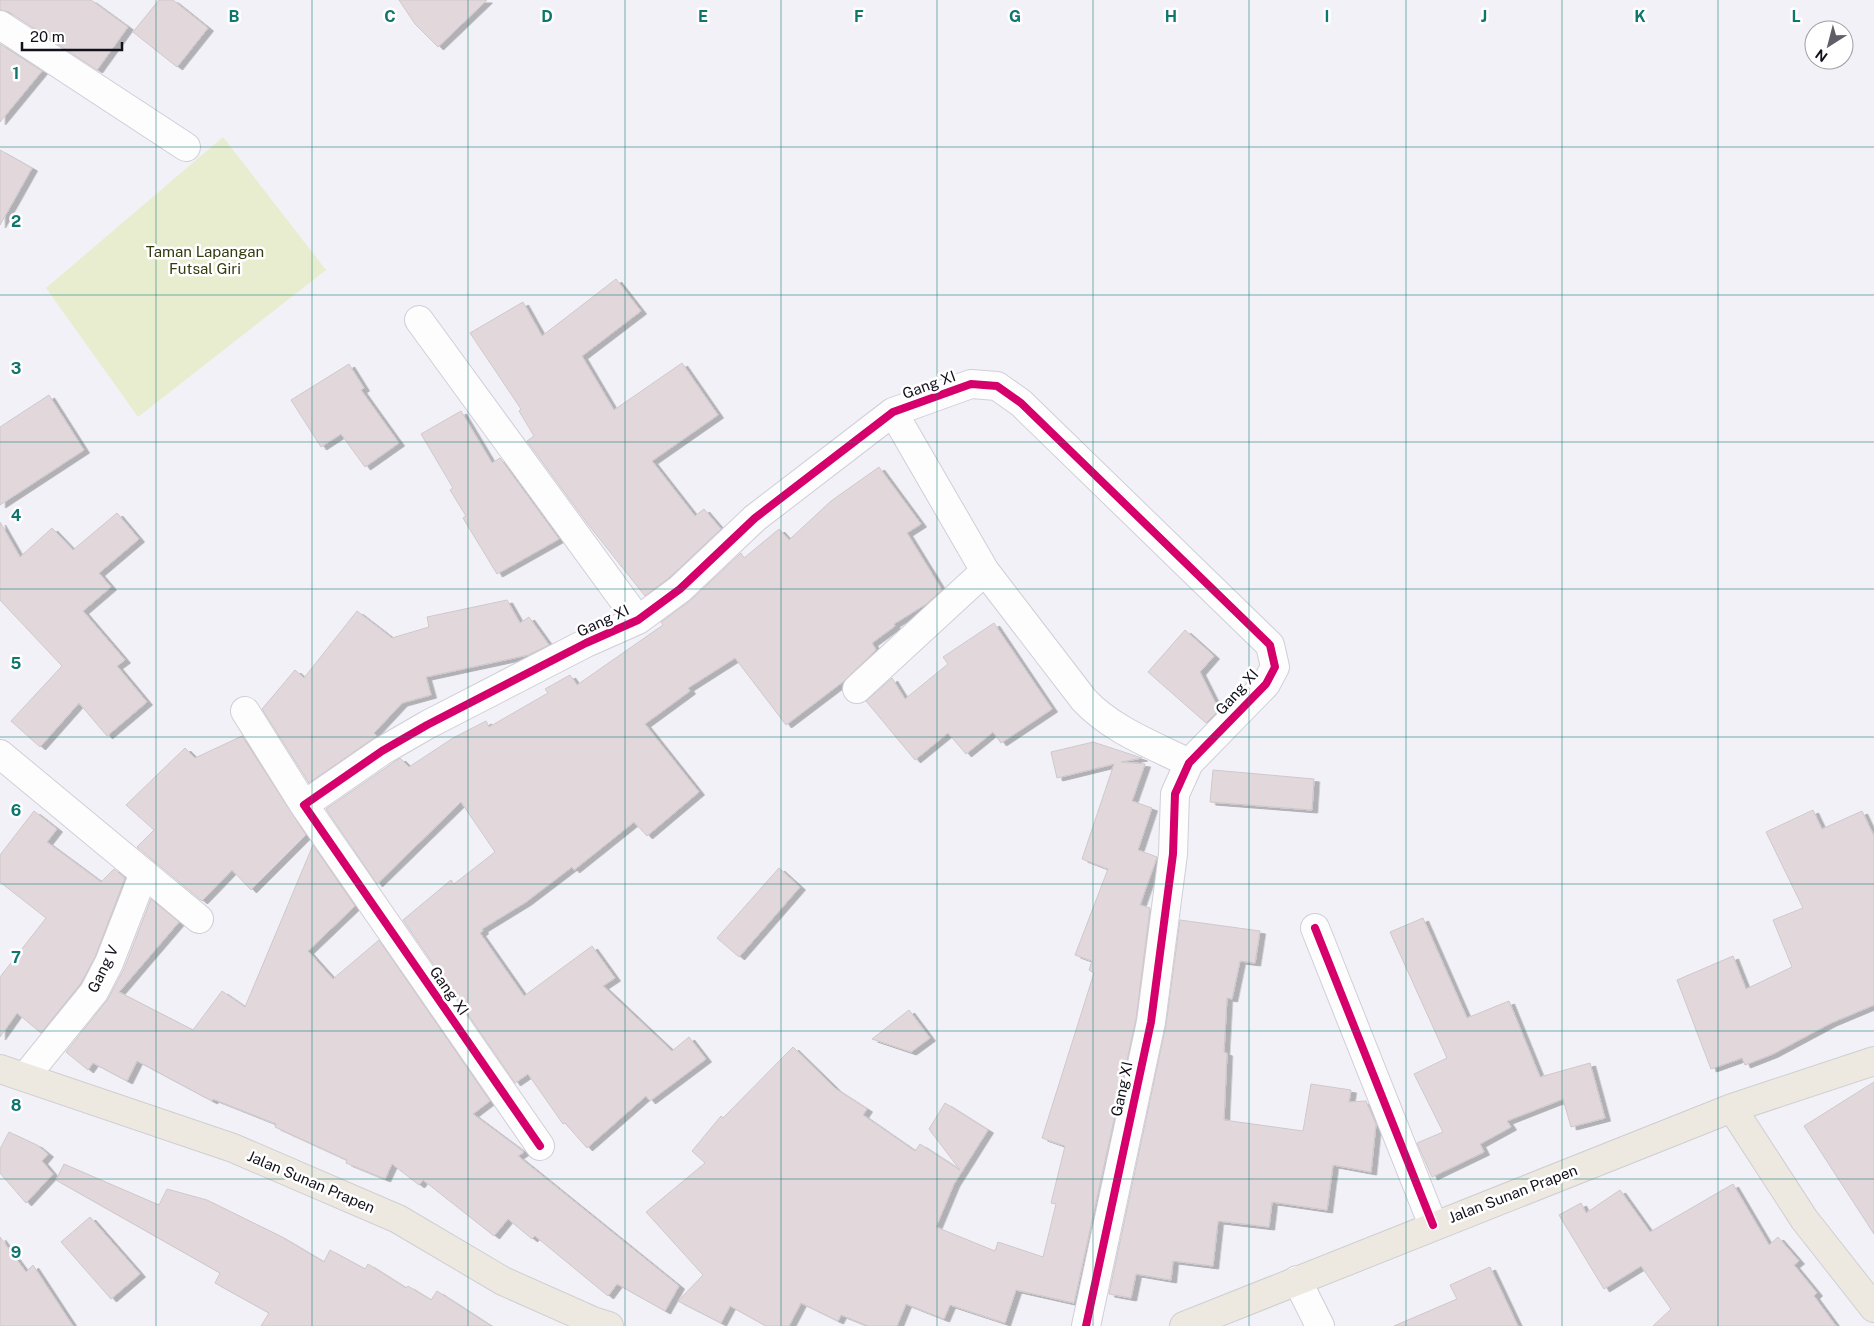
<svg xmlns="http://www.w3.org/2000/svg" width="1874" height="1326" viewBox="0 0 1874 1326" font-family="'Public Sans',sans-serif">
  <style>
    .green { fill: #e8edd0 }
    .building { fill: #e2d8db; stroke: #cfc8cb; filter: url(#shadow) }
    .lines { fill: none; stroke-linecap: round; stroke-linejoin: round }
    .minor-casing { stroke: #d1ced7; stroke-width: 30 }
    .major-casing { stroke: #cfcfd2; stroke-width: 30 }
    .minor { stroke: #fdfdfe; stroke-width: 28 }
    .major { stroke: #ede9e0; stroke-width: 28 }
    .cycleway-casing { stroke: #fff; stroke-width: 11 }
    .cycleway { stroke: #d6006c; stroke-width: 8 }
    .grid { fill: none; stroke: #0f766e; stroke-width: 1; stroke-opacity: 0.55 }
    .labels { text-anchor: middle; stroke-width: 5; stroke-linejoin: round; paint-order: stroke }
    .park-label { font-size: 15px; fill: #363b0f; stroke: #fff }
    .street-label { font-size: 15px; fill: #12101a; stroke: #fff }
    .grid-label { font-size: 16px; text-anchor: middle; font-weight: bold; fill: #0f766e; stroke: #fff; stroke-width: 5; stroke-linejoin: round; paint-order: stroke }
  </style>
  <defs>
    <filter id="shadow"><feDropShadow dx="5.5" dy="3" stdDeviation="0" flood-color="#0004"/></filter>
  </defs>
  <rect width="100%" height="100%" fill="#f2f1f7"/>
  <path class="green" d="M 223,137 L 326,270 L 138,417 L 46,288 Z"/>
  <path class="building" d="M 0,0 L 91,0 L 128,27 L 97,70 L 9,12 L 0,10 Z
    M 159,0 L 173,0 L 208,28 L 177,67 L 133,32 Z
    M 399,0 L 487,0 L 438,47 L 415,24 Z
    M 0,44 L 42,71 L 0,122 Z
    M 0,150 L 32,168 L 0,225 Z
    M 616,279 L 641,311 L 582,356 L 614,410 L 682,363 L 718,415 L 652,461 L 695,516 L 704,509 L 721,529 L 670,577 L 645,596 L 587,523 L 527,441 L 534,436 L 519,411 L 521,409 L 470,333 L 523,302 L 542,336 Z
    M 349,364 L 364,388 L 361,390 L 399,443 L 365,467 L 341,434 L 321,447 L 291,400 Z
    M 49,395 L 84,450 L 0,505 L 0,427 Z
    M 461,411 L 492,463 L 500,458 L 559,539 L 497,574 L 463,518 L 466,516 L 450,490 L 453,488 L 421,434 Z
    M 879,467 L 921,524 L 907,533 L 942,590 L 926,604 L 894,624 L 895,626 L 872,643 L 876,650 L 844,681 L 786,725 L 735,658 L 688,688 L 690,691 L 645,724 L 699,792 L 647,836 L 634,822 L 574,870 L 572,867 L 526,902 L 482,929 L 483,931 L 480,933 L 524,996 L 592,946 L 615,978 L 603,986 L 672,1051 L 689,1037 L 706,1059 L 650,1101 L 646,1096 L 587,1148 L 565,1123 L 563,1124 L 528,1074 L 515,1083 L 403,920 L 451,880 L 454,884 L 495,852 L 461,802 L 377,884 L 326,809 L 400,758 L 409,767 L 453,738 L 486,721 L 489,727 L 548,693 L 545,689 L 570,675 L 577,685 L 663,625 L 661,622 L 691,600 L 741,553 L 744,558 L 779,529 L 789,540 L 831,501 Z
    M 117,513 L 139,539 L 99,573 L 111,587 L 83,611 L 125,660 L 117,666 L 147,702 L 107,736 L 79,703 L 40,747 L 11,721 L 62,666 L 0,600 L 0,522 L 20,557 L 52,528 L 73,550 Z
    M 507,600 L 520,623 L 529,617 L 549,645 L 528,655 L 426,677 L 431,695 L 402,703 L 374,733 L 377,736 L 309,783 L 262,709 L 295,670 L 304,678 L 357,611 L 392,638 L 429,627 L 427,617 Z
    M 994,623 L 1052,709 L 1001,743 L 993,732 L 966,754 L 948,733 L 915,760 L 866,701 L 892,678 L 905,699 L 948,664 L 943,657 Z
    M 1185,630 L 1214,656 L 1200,672 L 1219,710 L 1206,723 L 1148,672 Z
    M 242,736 L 306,835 L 251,890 L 232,870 L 202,901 L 137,847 L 154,830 L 126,805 L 185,748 L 195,758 Z
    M 1093,742 L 1142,758 L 1121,762 L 1145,764 L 1132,801 L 1152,808 L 1138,850 L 1157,857 L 1140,905 L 1150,908 L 1136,1019 L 1074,1303 L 1016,1290 L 1005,1323 L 950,1305 L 944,1319 L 906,1304 L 897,1326 L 868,1326 L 841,1315 L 838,1321 L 801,1303 L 789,1326 L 766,1326 L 730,1306 L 721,1323 L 678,1301 L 703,1275 L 646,1212 L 705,1163 L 692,1151 L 721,1116 L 723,1118 L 793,1047 L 836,1089 L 867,1109 L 863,1115 L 915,1151 L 920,1144 L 960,1170 L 929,1129 L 945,1103 L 988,1130 L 954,1184 L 936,1227 L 995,1251 L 998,1242 L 1043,1257 L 1056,1204 L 1051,1203 L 1065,1146 L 1042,1138 L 1094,973 L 1089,970 L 1092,961 L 1075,955 L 1108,869 L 1082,859 L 1114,764 L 1057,778 L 1051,752 Z
    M 1213,770 L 1314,779 L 1312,810 L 1210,802 Z
    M 1813,810 L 1822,829 L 1862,811 L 1874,836 L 1874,1005 L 1831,1023 L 1773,1054 L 1745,1065 L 1742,1058 L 1711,1069 L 1677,980 L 1733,956 L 1746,989 L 1792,967 L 1773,920 L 1803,908 L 1766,832 Z
    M 34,811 L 57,829 L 47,842 L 101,882 L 114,869 L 125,878 L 95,957 L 81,983 L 41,1033 L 17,1013 L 0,1037 L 0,977 L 46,918 L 0,882 L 0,855 Z
    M 313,845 L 355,906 L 308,951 L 333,979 L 379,940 L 490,1101 L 473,1114 L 524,1152 L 518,1156 L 679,1286 L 665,1311 L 617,1284 L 608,1296 L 535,1236 L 532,1239 L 508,1219 L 494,1236 L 423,1180 L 419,1185 L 392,1164 L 385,1179 L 346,1163 L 347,1160 L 275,1127 L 276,1124 L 213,1099 L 212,1101 L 137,1061 L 127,1081 L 93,1063 L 88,1070 L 66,1052 L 108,999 L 124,969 L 151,899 L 179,922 L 119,992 L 193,1030 L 222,991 L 245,1007 Z
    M 779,868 L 800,887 L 739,957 L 717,938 Z
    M 1423,918 L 1467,1018 L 1509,1001 L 1540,1077 L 1590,1063 L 1605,1118 L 1571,1127 L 1563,1099 L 1507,1121 L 1511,1127 L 1480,1144 L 1484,1152 L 1432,1177 L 1417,1143 L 1443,1132 L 1414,1074 L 1447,1058 L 1390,932 Z
    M 1180,920 L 1260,931 L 1255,963 L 1240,961 L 1232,999 L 1227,998 L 1224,1052 L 1227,1053 L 1224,1120 L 1303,1131 L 1311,1084 L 1351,1090 L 1349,1102 L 1366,1101 L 1376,1124 L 1371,1172 L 1333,1165 L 1327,1210 L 1272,1202 L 1269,1227 L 1218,1221 L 1213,1266 L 1173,1261 L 1171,1280 L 1136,1274 L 1131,1298 L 1109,1294 L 1166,1025 Z
    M 909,1010 L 930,1038 L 911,1052 L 872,1039 Z
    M 1874,1082 L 1874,1234 L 1804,1126 Z
    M 9,1132 L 37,1145 L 48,1154 L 42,1161 L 53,1174 L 26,1203 L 0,1173 L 0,1149 Z
    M 64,1164 L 159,1205 L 167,1189 L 207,1200 L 282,1237 L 324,1262 L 330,1250 L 365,1269 L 368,1264 L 406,1288 L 408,1286 L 431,1300 L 437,1291 L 491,1326 L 261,1326 L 269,1313 L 215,1283 L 220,1273 L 56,1180 Z
    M 1733,1184 L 1769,1245 L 1778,1237 L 1799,1261 L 1794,1265 L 1817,1293 L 1814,1296 L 1836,1326 L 1653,1326 L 1671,1309 L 1641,1266 L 1604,1289 L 1559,1215 L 1581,1203 L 1586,1213 L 1620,1190 L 1650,1232 Z
    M 90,1217 L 140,1274 L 111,1299 L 61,1242 Z
    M 0,1237 L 26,1272 L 33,1265 L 73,1326 L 0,1326 Z
    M 1490,1267 L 1518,1326 L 1394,1326 L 1457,1299 L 1450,1285 Z"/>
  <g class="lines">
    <g class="minor-casing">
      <path id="minor" d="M 0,25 L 186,147
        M 419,320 L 638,620
        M 893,412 L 985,571 L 1084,700 C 1112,730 1153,745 1189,763
        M 857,689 L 985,571
        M 245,711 L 304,805
        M 0,754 L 199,919
        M 1315,928 L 1433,1225
        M 25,1077 L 94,992 L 109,963 L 144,873
        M 540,1146 L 304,805 L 382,751 L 427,725 L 586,643 L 638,620 L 680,589 L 755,518 L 893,412 L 971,384 L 997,386 L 1021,403 L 1270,645 L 1275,667 L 1266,684 L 1189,763 L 1175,794 L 1173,854 L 1151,1022 L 1086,1326
        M 1297,1280 L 1320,1326"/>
    </g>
    <g class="major-casing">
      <path id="major" d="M 0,1069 L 233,1148 L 398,1219 L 503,1281 L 593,1321 L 609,1326
        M 1732,1108 L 1804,1219 L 1874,1308
        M 1184,1326 L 1732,1108 L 1874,1061"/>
    </g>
    <use href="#minor" class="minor"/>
    <use href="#major" class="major"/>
    <g class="cycleway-casing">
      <path id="cycleway" d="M 1315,928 L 1433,1225
        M 540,1146 L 304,805 L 382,751 L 427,725 L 586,643 L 638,620 L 680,589 L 755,518 L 893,412 L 971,384 L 997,386 L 1021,403 L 1270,645 L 1275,667 L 1266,684 L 1189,763 L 1175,794 L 1173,854 L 1151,1022 L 1086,1326"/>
    </g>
    <use href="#cycleway" class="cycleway"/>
  </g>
  <path class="grid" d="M 156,0 L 156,1326M 312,0 L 312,1326M 468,0 L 468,1326M 625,0 L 625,1326M 781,0 L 781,1326M 937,0 L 937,1326M 1093,0 L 1093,1326M 1249,0 L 1249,1326M 1406,0 L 1406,1326M 1562,0 L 1562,1326M 1718,0 L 1718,1326M 0,147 L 1874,147M 0,295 L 1874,295M 0,442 L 1874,442M 0,589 L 1874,589M 0,737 L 1874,737M 0,884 L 1874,884M 0,1031 L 1874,1031M 0,1179 L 1874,1179"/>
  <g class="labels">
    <g class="park-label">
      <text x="205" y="257">Taman Lapangan<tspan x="205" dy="17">Futsal Giri</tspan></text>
    </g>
    <g class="street-label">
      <text transform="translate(929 385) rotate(-20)" y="5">Gang XI</text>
      <text transform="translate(603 621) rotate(-25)" y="5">Gang XI</text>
      <text transform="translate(1237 692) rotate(-48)" y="5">Gang XI</text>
      <text transform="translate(103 969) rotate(-64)" y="5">Gang V</text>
      <text transform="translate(449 991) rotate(55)" y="5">Gang XI</text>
      <text transform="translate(1122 1089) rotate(-78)" y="5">Gang XI</text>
      <text transform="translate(311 1182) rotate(23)" y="5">Jalan Sunan Prapen</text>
      <text transform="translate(1513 1194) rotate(-21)" y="5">Jalan Sunan Prapen</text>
    </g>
  </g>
  <g class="grid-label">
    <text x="234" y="22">B</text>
    <text x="390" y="22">C</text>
    <text x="547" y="22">D</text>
    <text x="703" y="22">E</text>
    <text x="859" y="22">F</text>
    <text x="1015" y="22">G</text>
    <text x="1171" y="22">H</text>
    <text x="1327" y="22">I</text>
    <text x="1484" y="22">J</text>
    <text x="1640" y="22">K</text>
    <text x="1796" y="22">L</text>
    <text x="16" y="79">1</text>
    <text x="16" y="227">2</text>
    <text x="16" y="374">3</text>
    <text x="16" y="521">4</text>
    <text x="16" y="669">5</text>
    <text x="16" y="816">6</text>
    <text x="16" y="963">7</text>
    <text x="16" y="1111">8</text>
    <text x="16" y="1258">9</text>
  </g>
  <g transform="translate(1829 45) rotate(216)"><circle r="24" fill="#ffffff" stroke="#a09fa3"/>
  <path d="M0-4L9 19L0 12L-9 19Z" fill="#605f67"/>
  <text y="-8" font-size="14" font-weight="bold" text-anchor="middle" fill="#12101a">N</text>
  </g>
  <path d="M22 42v8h100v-8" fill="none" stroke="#12101a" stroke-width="2.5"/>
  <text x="30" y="42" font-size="15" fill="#12101a" stroke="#ffffff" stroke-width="4" paint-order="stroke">20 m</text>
</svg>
